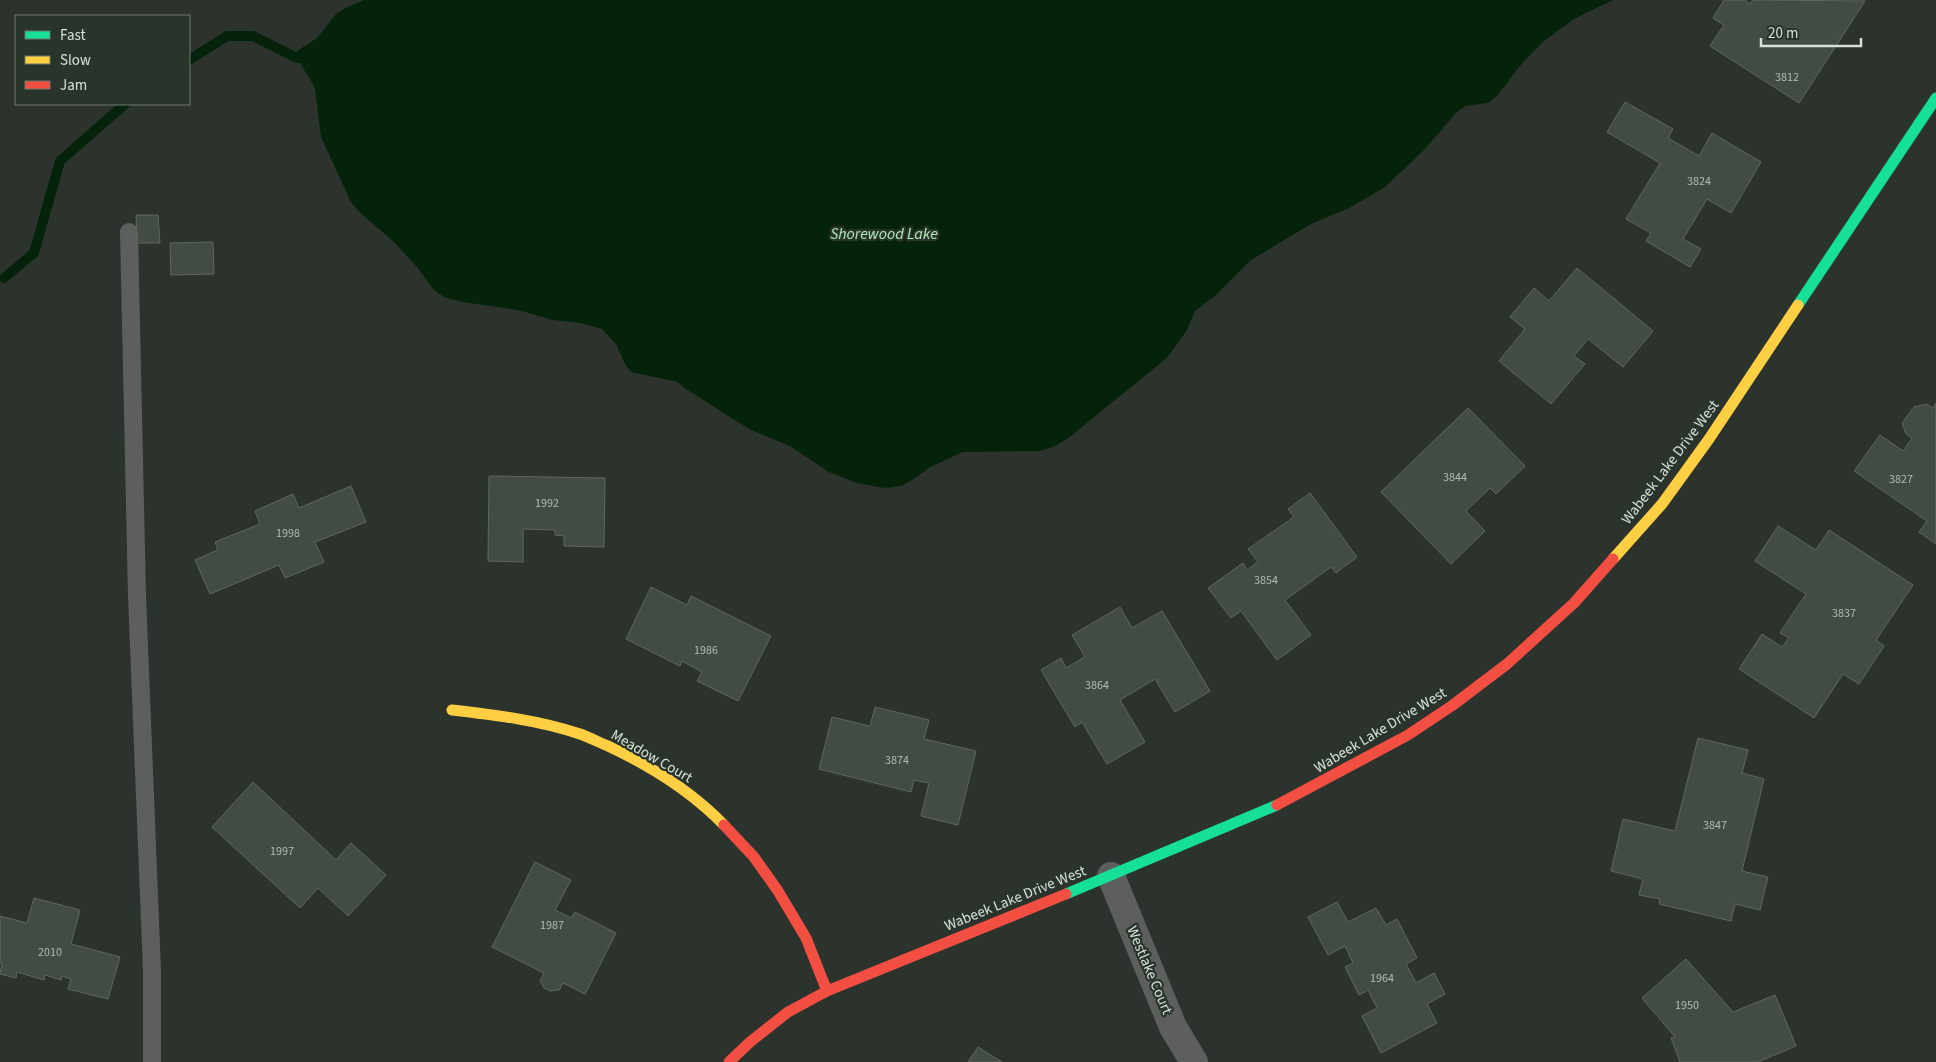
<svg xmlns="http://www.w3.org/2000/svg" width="1936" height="1062" viewBox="0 0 1936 1062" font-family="'Source Sans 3',sans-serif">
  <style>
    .water { fill: #05230b }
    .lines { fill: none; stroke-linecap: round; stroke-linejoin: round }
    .stream { stroke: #05230b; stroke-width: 10 }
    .building { fill: #424c43; stroke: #616661 }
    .lane { stroke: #5c5f5c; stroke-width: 18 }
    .street { stroke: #5c5f5c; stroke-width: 28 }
    .fast { stroke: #16e098; stroke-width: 11 }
    .slow { stroke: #ffcf43; stroke-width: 11 }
    .jam { stroke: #f24e42; stroke-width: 11 }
    .labels { text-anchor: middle; stroke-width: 4.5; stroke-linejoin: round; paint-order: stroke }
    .number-label { font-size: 12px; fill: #b3bbb4 }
    .street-label { font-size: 15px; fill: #d9e0da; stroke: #29352a }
    .water-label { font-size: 16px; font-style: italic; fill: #b0eab7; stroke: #29352a }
  </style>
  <rect width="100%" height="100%" fill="#2c322c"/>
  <path class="water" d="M 364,0 L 1613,0 L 1574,19 L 1544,41 L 1524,61 L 1496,97 L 1488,103 L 1465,106 L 1456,113 L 1425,149 L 1384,188 L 1349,208 L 1311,224 L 1251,260 L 1216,295 L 1195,311 L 1187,330 L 1167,358 L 1067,439 L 1053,447 L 1039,451 L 963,452 L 930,467 L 912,480 L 901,486 L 885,488 L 857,483 L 829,472 L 790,446 L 749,429 L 683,387 L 678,382 L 631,372 L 625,364 L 616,344 L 602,329 L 581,323 L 553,320 L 518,310 L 462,302 L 444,297 L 434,290 L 416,266 L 394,242 L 359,212 L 351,202 L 321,137 L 315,88 L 297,58 L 297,51 L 317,38 L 336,14 L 346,8 Z"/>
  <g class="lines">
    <path class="stream" d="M 189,60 L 227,36 L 253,36 L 297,58
      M 4,278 L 34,253 L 60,161 L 125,104"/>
  </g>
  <path class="building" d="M 1724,0 L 1745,0 L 1750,4 L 1753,0 L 1865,1 L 1799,103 L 1710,46 L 1724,25 L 1713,18 Z
    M 1625,102 L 1673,129 L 1668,138 L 1699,156 L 1712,133 L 1761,162 L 1731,213 L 1707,199 L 1683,239 L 1701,249 L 1690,267 L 1646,241 L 1651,233 L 1626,219 L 1660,163 L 1607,132 Z
    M 136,215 L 158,215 L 160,243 L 137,243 Z
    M 213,242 L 214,274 L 171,275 L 170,243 Z
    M 1577,268 L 1653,331 L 1623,367 L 1588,339 L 1574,356 L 1585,364 L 1551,404 L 1499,361 L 1525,329 L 1510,317 L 1534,288 L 1549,301 Z
    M 1936,403 L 1936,544 L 1919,532 L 1927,521 L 1854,471 L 1880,435 L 1903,451 L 1912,438 L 1906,434 L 1902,423 L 1914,407 L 1927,404 L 1933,408 Z
    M 1468,408 L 1525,466 L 1496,494 L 1490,488 L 1466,511 L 1485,531 L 1451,564 L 1381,492 Z
    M 489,476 L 605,478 L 604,547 L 564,546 L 564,536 L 555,535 L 555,530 L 523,529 L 523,562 L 488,561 Z
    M 351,486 L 366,522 L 315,542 L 324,562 L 285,578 L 279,565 L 210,594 L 195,560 L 218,550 L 215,542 L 260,524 L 255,511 L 293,494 L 299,508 Z
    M 1310,493 L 1357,557 L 1336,573 L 1331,567 L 1285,600 L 1311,635 L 1277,660 L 1241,611 L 1231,618 L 1208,588 L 1243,563 L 1247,570 L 1258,562 L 1248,549 L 1294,517 L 1288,509 Z
    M 1778,526 L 1816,550 L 1829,530 L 1913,585 L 1876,640 L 1884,646 L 1859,684 L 1843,674 L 1814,718 L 1739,669 L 1762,634 L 1782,647 L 1789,638 L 1780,633 L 1806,594 L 1755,561 Z
    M 651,587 L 687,605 L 691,596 L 771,636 L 738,701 L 697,681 L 702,672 L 682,661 L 680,666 L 626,639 Z
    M 1120,607 L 1132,628 L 1162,611 L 1210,691 L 1175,712 L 1155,679 L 1120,700 L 1145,742 L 1107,764 L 1082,722 L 1075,727 L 1041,670 L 1061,658 L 1066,668 L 1085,657 L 1072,635 Z
    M 875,707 L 929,720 L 924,739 L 976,751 L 958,825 L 921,816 L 929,783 L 914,780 L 911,792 L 819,769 L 832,717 L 870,726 Z
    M 1698,738 L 1748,750 L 1742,773 L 1764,779 L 1742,871 L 1768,877 L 1760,910 L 1735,904 L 1731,921 L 1659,904 L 1660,899 L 1639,895 L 1643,879 L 1611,871 L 1623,819 L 1675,831 Z
    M 253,782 L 336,860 L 351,843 L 386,875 L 348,916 L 318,888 L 300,908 L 212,827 Z
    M 535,862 L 571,880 L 555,910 L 571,918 L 575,912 L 616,933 L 585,994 L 563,983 L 559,990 L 550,991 L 544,988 L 540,981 L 544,973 L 492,947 Z
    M 34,898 L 80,910 L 71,944 L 120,957 L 108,999 L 68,989 L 71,979 L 62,976 L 61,980 L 45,975 L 44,980 L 17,972 L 16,978 L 0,974 L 2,964 L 0,963 L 0,916 L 27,923 Z
    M 1337,902 L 1348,922 L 1376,908 L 1386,925 L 1397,919 L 1417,958 L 1406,964 L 1416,983 L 1434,973 L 1445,994 L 1427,1004 L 1437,1023 L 1381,1053 L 1362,1016 L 1377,1008 L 1368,990 L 1359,995 L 1345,967 L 1353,963 L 1345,946 L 1328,955 L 1308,917 Z
    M 1686,959 L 1733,1012 L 1775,995 L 1796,1046 L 1758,1062 L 1680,1062 L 1671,1038 L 1675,1037 L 1642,998 Z
    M 978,1047 L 1002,1062 L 968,1062 Z"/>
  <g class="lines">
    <path class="lane" d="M 129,232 L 137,596 L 152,971 L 152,1062"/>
    <path class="street" d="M 1111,876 L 1173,1027 L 1194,1062"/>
    <path class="fast" d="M 1798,305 L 1936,98
      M 1066,894 L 1277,805"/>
    <path class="slow" d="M 1613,559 L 1662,504 L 1709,439 L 1798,305
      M 452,710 C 495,715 538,720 580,734 C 589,737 598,742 608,746 C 651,766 691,791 724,825"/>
    <path class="jam" d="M 1277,805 L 1408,735 L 1453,705 L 1507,664 L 1574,603 L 1613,559
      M 724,825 L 754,857 L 778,891 L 806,938 L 827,991
      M 729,1062 L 750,1042 L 788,1012 L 827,991 L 1066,894"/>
  </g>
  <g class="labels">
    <g class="number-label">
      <text x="1787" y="81">3812</text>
      <text x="1699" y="185">3824</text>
      <text x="1455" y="481">3844</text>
      <text x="1901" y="483">3827</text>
      <text x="547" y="507">1992</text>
      <text x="288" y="537">1998</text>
      <text x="1266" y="584">3854</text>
      <text x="1844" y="617">3837</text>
      <text x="706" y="654">1986</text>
      <text x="1097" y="689">3864</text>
      <text x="897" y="764">3874</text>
      <text x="1715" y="829">3847</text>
      <text x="282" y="855">1997</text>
      <text x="552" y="929">1987</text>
      <text x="50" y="956">2010</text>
      <text x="1382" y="982">1964</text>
      <text x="1687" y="1009">1950</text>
    </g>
    <g class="street-label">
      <text transform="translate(1670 462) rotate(-53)" y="5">Wabeek Lake Drive West</text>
      <text transform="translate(1380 730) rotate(-31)" y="5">Wabeek Lake Drive West</text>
      <text transform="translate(652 756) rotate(30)" y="5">Meadow Court</text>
      <text transform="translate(1015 898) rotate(-22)" y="5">Wabeek Lake Drive West</text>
      <text transform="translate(1150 970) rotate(67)" y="5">Westlake Court</text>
    </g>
    <g class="water-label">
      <text x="884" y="239">Shorewood Lake</text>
    </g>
  </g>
  <rect x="15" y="15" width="175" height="90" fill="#29352a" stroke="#6f7970"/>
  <rect x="25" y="31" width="25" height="8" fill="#16e098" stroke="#6f7970"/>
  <text x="60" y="40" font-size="15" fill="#d9e0da">Fast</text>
  <rect x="25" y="56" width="25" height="8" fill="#ffcf43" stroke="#6f7970"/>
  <text x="60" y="65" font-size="15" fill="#d9e0da">Slow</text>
  <rect x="25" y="81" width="25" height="8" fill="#f24e42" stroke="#6f7970"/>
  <text x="60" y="90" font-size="15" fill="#d9e0da">Jam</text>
  <path d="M1761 38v8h100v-8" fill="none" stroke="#d9e0da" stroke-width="2.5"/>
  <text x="1768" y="38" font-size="15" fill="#d9e0da" stroke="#29352a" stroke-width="4" paint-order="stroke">20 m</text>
</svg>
